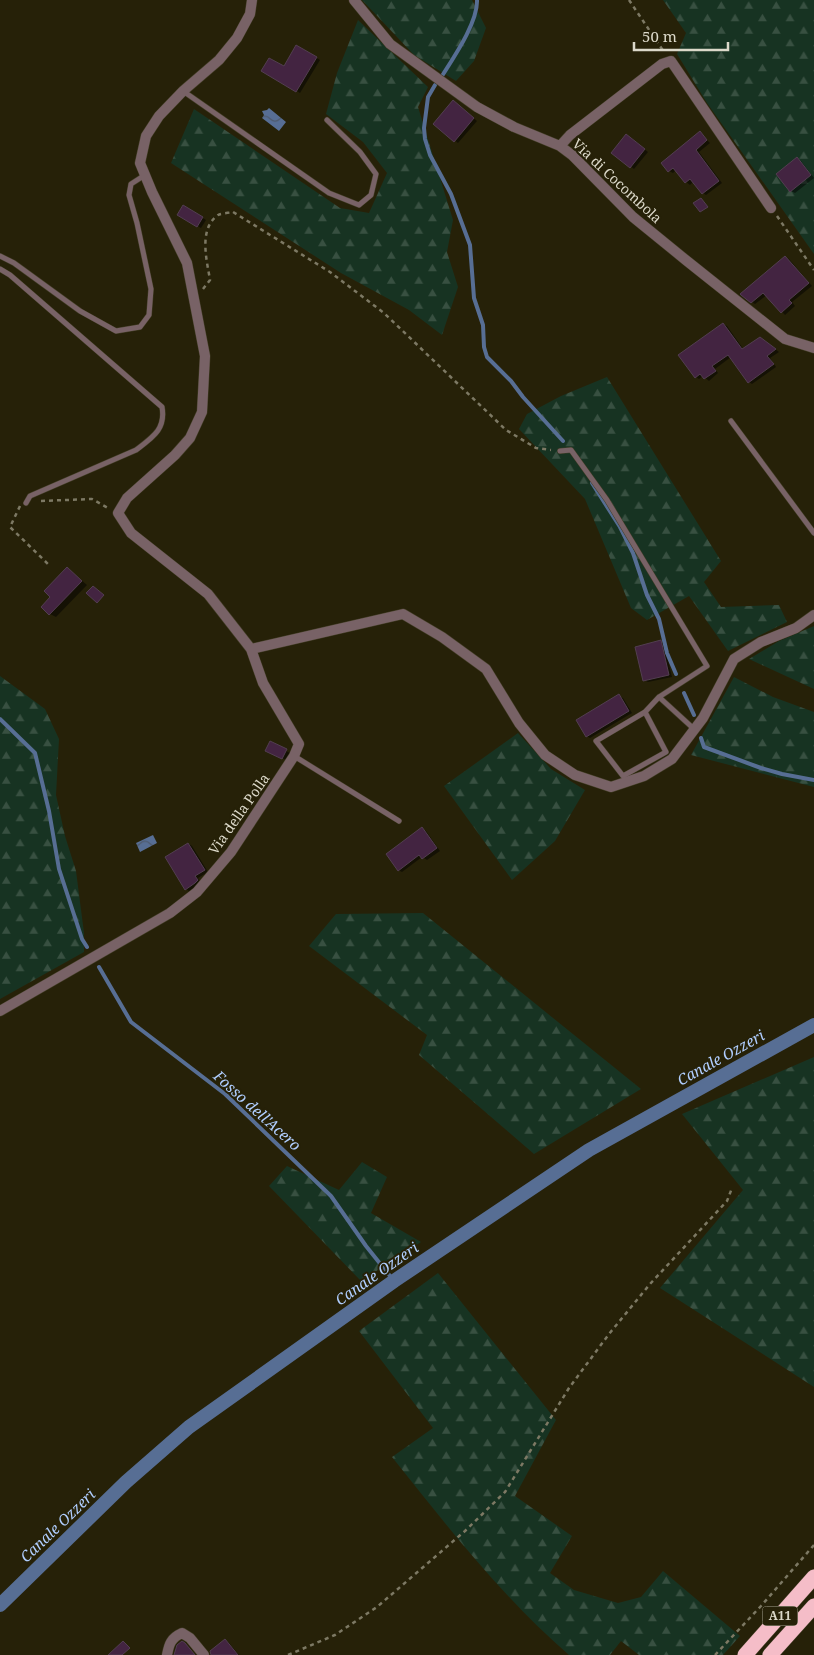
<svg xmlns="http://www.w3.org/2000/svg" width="814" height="1655" viewBox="0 0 814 1655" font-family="'Noto Serif',serif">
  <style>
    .forest { fill: url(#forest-firs) }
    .water { fill: url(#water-waves) }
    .shadow { fill: #0007 }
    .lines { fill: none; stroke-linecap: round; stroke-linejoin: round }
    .stream { stroke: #576e94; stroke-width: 4 }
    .canal { stroke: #576e94; stroke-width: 14 }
    .building { fill: #432441; stroke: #523e50 }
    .service-casing { stroke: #433e27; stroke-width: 6 }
    .minor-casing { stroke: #433e27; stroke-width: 11 }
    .motorway-casing { stroke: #433e27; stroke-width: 16 }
    .path { stroke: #7d7964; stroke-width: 2.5; stroke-dasharray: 4 4; stroke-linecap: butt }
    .service { stroke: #786266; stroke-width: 5 }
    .minor { stroke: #786266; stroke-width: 10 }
    .motorway { stroke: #f5bdc8; stroke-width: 15 }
    .labels { text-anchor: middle; stroke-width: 4; stroke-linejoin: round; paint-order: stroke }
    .shield { fill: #262108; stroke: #a5a290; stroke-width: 1 }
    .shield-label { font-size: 12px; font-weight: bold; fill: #dcd9ca }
    .street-label { font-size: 14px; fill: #dcd9ca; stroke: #262108 }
    .water-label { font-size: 15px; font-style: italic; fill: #b0ceff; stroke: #262108 }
  </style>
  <defs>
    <pattern id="forest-firs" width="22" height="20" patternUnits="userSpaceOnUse" patternTransform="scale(1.25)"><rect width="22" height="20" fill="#173322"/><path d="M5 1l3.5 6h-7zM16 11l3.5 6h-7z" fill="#385041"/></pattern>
    <pattern id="water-waves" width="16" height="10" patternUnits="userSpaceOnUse" patternTransform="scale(1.25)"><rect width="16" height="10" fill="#576e94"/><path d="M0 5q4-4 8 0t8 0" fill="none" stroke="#4e5a6d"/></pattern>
  </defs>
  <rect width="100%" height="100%" fill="#262108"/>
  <path class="forest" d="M 362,0 L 472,0 L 486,28 L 474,61 L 456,81 L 414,55 Z
    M 663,0 L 814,0 L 814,254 L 707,103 L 677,54 L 686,33 Z
    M 358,20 L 428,87 L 418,107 L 453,220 L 447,252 L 458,287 L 442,335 L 409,310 L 341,273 L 171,163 L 194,109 L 340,208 L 369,213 L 387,173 L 363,142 L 326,114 L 337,73 Z
    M 607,377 L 721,561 L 704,582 L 721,607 L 779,605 L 787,622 L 728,651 L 689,596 L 647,620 L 631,608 L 585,499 L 519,429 L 527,414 L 561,396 Z
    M 814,626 L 814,689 L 749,659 L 779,641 Z
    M 0,676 L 45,709 L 59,739 L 56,795 L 65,836 L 76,871 L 84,933 L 84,952 L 0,999 Z
    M 734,677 L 773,697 L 814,712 L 814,787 L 691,755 Z
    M 518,733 L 551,769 L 585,790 L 555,841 L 512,880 L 444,786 Z
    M 423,913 L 641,1089 L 534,1154 L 419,1055 L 427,1035 L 309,946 L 336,914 Z
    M 814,1057 L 814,1387 L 660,1288 L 743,1190 L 682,1114 Z
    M 362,1162 L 387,1177 L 371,1213 L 421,1242 L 361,1281 L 269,1186 L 287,1166 L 339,1190 Z
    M 438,1273 L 556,1420 L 515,1496 L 572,1536 L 550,1573 L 574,1590 L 618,1603 L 641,1597 L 663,1571 L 740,1636 L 723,1655 L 639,1655 L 621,1641 L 610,1655 L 569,1655 C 502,1597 447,1526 392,1457 L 433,1428 L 359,1331 Z"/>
  <path class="water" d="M 269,108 L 286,122 L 279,131 L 262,118 L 264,115 L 262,111 L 267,110 Z
    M 153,835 L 157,843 L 140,852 L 136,843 Z"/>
  <path class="shadow" d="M 297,46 L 320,60 L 300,93 L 263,70 L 284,68 Z
    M 457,104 L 477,121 L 458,143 L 435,124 Z
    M 700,133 L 710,143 L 699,152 L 722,183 L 706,195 L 703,193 L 694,181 L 690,185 L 686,182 L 676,170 L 673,173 L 669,171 Z
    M 630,137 L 648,152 L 634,169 L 630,166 Z
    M 797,159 L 801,161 L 814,178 L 795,193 L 791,191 Z
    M 183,206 L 206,220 L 201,228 L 179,215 Z
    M 786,257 L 789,259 L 812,286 L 792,302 L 795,306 L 785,315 L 767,295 L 755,304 L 752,302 Z
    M 723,324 L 727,326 L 744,350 L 764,340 L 779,352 L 770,358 L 776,367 L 752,384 L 749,382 L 731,357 L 715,369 L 718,373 L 709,381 L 703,376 L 699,379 L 696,377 Z
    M 67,568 L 87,585 L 56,617 L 50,614 L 52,597 Z
    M 661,642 L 664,644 L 672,677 L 648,682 L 644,680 Z
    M 619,696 L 623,698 L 632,713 L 590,738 L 587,736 Z
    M 270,743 L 290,753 L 286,760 L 267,750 Z
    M 422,829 L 426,831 L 440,851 L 427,860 L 422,857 L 402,872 L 398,870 Z
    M 189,844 L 192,846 L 208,872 L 198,878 L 201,883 L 199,885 L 189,891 L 186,889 Z
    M 226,1640 L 229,1643 L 239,1655 L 212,1655 Z"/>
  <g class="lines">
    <path class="stream" d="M 442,76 C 454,57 478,22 477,0
      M 435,85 L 428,97 L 424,128 L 425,139 L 430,155 L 451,194 L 470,245 L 474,298 L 483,325 L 484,347 L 487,357 L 511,381 L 523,397 L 563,441
      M 592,483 L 620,527 L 633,553 L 647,595 L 659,619 L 667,653 L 676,674
      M 684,693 L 694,715
      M 0,719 L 35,753 L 49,811 L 59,869 L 82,939 L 87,947
      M 701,738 L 704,747 L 761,768 L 782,774 L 814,780
      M 99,967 L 131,1022 L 225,1094 L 331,1196 L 366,1246 L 394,1281"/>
    <path class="canal" d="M 0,1605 L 126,1482 L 189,1427 L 394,1281 L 589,1150 L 814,1025"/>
  </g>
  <path class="building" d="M 296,45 L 317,57 L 296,92 L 261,71 L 269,58 L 284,66 Z
    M 453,100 L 474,118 L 454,142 L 433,124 Z
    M 700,131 L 707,140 L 696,150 L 719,181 L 702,194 L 690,179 L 685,183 L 673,168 L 668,172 L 661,163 Z
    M 626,134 L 645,149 L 630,168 L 611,153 Z
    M 797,157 L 811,175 L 790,192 L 776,174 Z
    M 701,198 L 708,207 L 700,212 L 693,203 Z
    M 183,205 L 203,217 L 197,227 L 177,215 Z
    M 785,256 L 809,283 L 789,300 L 792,303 L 781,313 L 763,293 L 751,303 L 741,295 L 740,294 Z
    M 723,323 L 742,349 L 760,337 L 776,349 L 767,356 L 774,364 L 748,383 L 728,355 L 712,366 L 716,371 L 704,379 L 700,374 L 695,378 L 678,355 Z
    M 67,567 L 82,581 L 49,615 L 41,607 L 50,597 L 44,591 Z
    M 93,586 L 104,595 L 97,603 L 86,593 Z
    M 661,640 L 669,675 L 643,681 L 635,647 Z
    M 619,694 L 629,711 L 586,737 L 576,720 Z
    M 270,741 L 287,749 L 282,759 L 265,751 Z
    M 422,827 L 437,848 L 422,859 L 419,855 L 398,871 L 386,854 Z
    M 188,843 L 205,870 L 195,876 L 198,880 L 195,883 L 185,890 L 165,857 Z
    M 225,1639 L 238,1655 L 211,1655 L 210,1651 Z
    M 123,1641 L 130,1648 L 122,1655 L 108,1655 Z
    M 182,1641 L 185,1643 L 195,1655 L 174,1655 L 177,1645 Z"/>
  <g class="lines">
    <g class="service-casing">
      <path id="service" d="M 183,91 L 329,193 L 359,205 L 371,195 L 376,174 L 360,152 L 327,120
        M 0,256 L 14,263 L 80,311 L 116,331 L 140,327 L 149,315 L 151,289 L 137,223 L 129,195 L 131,184 L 145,175
        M 0,269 L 10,275 L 162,407 C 166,429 153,437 136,450 L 30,496 L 26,503
        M 731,421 L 814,533
        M 560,451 L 571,450 L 607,500 L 707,666 L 659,697 L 694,729
        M 645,712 L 596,741 L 623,776 L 666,752 L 645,712 L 659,697
        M 294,756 L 399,821"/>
    </g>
    <g class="minor-casing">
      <path id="minor" d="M 354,0 L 390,44 L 477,107 L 514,127 L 560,146 L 572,155 L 633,217 L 687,261 L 785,339 L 814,348
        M 560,146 L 570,135 L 662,64 L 671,61 L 771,208
        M 251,649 L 403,614 L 442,637 L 486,669 L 519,723 L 545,755 L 575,775 L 611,787 L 644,776 L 672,759 L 703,718 L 734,659 L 761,642 L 796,628 L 814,615
        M 0,1011 L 170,913 L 197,892 L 231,852 L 294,756 L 299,744 L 263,683 L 251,649 L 208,594 L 131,533 L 118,513 L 127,498 L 175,455 L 190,438 L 202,412 L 205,356 L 187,263 L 152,192 L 140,163 L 146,136 L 159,116 L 183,91 L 219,60 L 237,38 L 250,14 L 252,0
        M 167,1655 C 169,1644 171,1638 182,1633 L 190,1638 L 204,1655"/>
    </g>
    <g class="motorway-casing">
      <path id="motorway" d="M 745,1655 L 814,1577
        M 770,1655 L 814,1606"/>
    </g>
    <path class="path" d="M 629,0 L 664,52
      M 777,216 L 814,270
      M 203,289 L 210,280 C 207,261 198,229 218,215 C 222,213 229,213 233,212 L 330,272 L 384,313 L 506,430 L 536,448 L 551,450
      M 41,501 L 92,499 L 108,508
      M 20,506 L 10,527 L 49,565
      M 288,1655 L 335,1635 L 377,1607 L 465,1531 L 505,1492 L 569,1388 L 609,1334 L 650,1284 L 727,1201 L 732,1188
      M 715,1655 L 761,1606 L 814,1545"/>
    <use href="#service" class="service"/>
    <use href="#minor" class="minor"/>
    <use href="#motorway" class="motorway"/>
  </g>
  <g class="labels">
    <rect class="shield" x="762.5" y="1606.5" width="35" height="19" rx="4"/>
    <g class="shield-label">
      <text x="780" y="1620">A11</text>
    </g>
    <g class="street-label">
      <text transform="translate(617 181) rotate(43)" y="5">Via di Cocombola</text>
      <text transform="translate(239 814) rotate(-55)" y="5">Via della Polla</text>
    </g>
    <g class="water-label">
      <text transform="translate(721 1058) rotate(-29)" y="5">Canale Ozzeri</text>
      <text transform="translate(257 1111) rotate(42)" y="5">Fosso dell'Acero</text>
      <text transform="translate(377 1274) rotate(-35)" y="5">Canale Ozzeri</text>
      <text transform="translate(58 1526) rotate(-44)" y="5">Canale Ozzeri</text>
    </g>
  </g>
  <path d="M634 42v8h94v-8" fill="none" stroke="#dcd9ca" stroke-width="2.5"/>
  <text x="642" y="42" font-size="15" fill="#dcd9ca" stroke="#262108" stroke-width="4" paint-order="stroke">50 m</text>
</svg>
